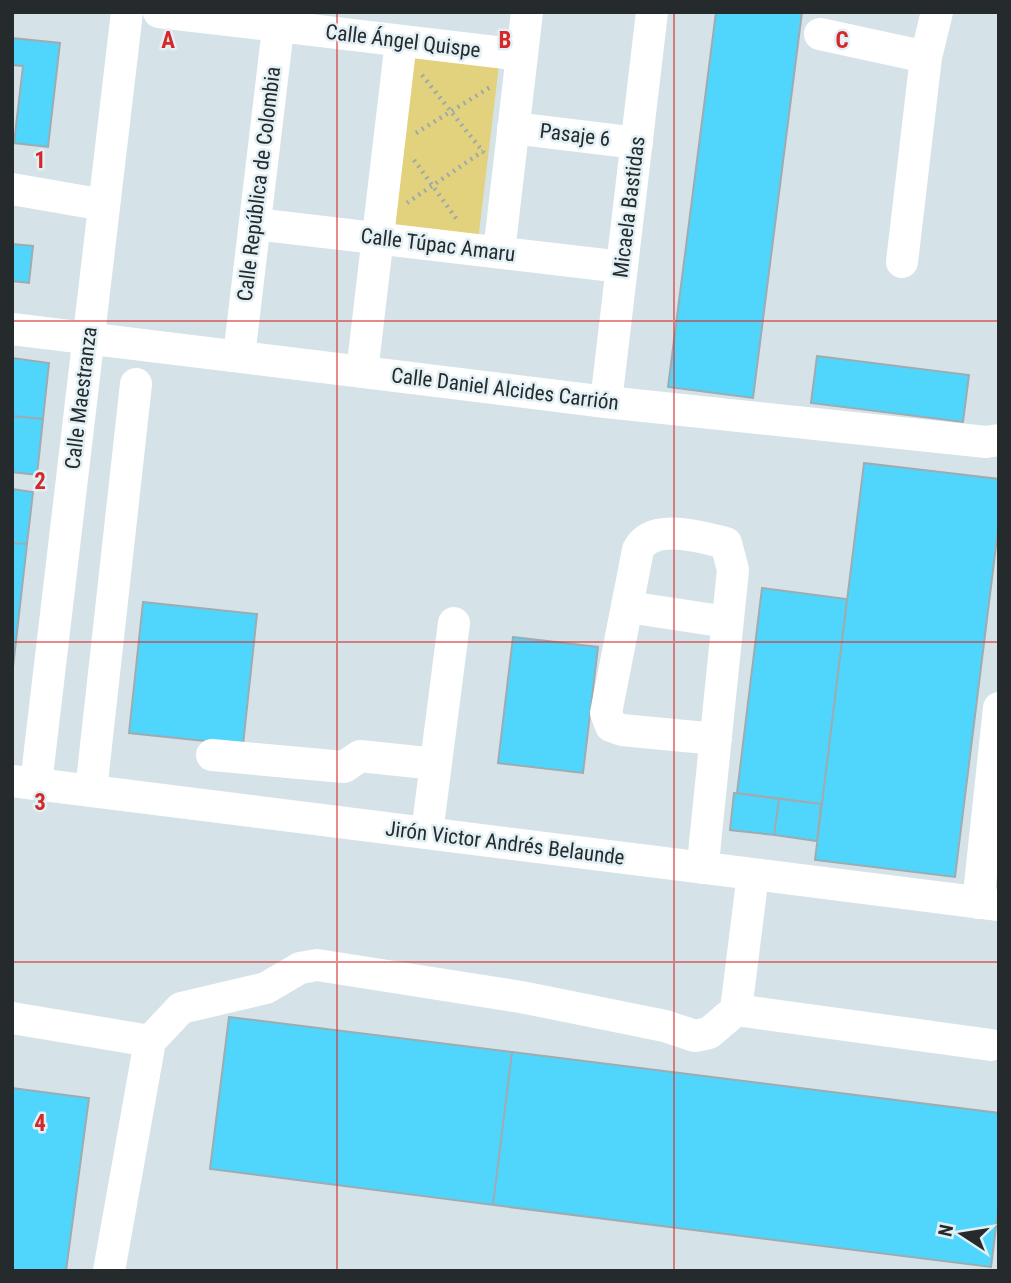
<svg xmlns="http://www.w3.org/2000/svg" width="1011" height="1283" viewBox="0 0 1011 1283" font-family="'Roboto Condensed',sans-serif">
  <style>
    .green { fill: #e2d17d }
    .building { fill: #50d6fc; stroke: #9eabb0; stroke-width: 2 }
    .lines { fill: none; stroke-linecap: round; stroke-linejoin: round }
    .path { stroke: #9ea9ad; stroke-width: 4.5; stroke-dasharray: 2 5; stroke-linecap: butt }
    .minor { stroke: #fff; stroke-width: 32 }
    .grid { fill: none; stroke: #d62828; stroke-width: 2; stroke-opacity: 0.55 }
    .labels { text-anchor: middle; stroke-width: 5; stroke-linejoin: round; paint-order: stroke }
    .street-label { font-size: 21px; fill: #252a2c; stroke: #e2f0f5 }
    .grid-label { font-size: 23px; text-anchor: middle; font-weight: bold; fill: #d62828; stroke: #e2f0f5; stroke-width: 5; stroke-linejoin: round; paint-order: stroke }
  </style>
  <rect width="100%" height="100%" fill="#d5e3e8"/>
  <path class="green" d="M 411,54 L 499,65 L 478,241 L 392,232 Z"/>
  <path class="building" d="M 716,12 L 802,12 L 753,398 L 668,387 Z
    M 12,38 L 60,43 L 48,147 L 14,143 L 23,66 L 12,65 Z
    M 12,244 L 33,246 L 29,283 L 12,281 Z
    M 817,356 L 969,375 L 963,422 L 811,403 Z
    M 12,358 L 49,363 L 43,419 L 12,416 Z
    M 12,416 L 43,419 L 37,475 L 12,472 Z
    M 864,463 L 999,479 L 999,522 L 955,877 L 815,860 Z
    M 12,489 L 33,492 L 27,544 L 12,543 Z
    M 12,543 L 27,544 L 12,676 Z
    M 762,588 L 847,599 L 822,804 L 737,793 Z
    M 143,602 L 257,614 L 243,745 L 129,733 Z
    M 513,637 L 598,647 L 583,773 L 498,763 Z
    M 734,793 L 779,799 L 774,835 L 730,830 Z
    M 779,799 L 821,804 L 817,841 L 774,835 Z
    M 229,1017 L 512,1052 L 493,1205 L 210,1169 Z
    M 512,1052 L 999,1113 L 999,1204 L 991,1267 L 493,1205 Z
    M 12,1088 L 89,1098 L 66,1271 L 12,1271 Z"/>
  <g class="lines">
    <path class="path" d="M 422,75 L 484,153
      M 416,133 L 492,86
      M 414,160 L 458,221
      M 407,203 L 483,151"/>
    <path class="minor" d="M 159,12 L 522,55
      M 820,34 L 926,57
      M 513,128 L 637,143
      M 12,189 L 104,205
      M 255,224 L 622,267
      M 499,252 L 527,12
      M 902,262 L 926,57 L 937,12
      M 12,329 L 606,402 L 986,442 L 999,440
      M 239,356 L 280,12
      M 362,372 L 401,41
      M 606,402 L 652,12
      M 628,607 L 727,622
      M 212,755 L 344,767 L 360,756 L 436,764
      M 12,781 L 999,905
      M 36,784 L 127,12
      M 91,791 L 136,384
      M 427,833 L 454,623
      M 703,868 L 705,843 L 733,570 L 726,543 C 700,537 652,522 638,550 L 606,713 L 611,726 L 622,730 L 716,739
      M 753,874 L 736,1010 L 991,1045
      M 978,903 L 999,708
      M 12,1018 L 150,1041
      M 109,1271 L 150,1041 L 181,1008 L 266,988 L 300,968 L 317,965 L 521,997 L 665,1026 L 695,1036 L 709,1033 L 736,1010"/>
  </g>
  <path class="grid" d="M 337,12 L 337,1271M 674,12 L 674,1271M 12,321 L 999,321M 12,642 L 999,642M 12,962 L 999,962"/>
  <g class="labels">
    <g class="street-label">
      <text transform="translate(403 41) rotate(7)" y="7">Calle Ángel Quispe</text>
      <text transform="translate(575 135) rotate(7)" y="7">Pasaje 6</text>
      <text transform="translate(259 184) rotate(-83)" y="7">Calle República de Colombia</text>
      <text transform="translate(629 207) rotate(-83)" y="7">Micaela Bastidas</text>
      <text transform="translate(438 245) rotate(7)" y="7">Calle Túpac Amaru</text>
      <text transform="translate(505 389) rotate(7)" y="7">Calle Daniel Alcides Carrión</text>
      <text transform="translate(81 398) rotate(-83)" y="7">Calle Maestranza</text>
      <text transform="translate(505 843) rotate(7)" y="7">Jirón Victor Andrés Belaunde</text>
    </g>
  </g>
  <g class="grid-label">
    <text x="168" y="48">A</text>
    <text x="505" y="48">B</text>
    <text x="842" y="48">C</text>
    <text x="40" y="168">1</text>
    <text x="40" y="489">2</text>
    <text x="40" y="810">3</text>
    <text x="40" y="1131">4</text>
  </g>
  <rect width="1011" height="1283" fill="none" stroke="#252a2c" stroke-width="28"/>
  <g transform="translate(962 1234) rotate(282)" stroke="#e2f0f5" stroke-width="5" paint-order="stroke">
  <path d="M0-5L12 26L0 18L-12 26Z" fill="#252a2c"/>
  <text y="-10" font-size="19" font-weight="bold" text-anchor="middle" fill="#252a2c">N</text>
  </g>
</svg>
